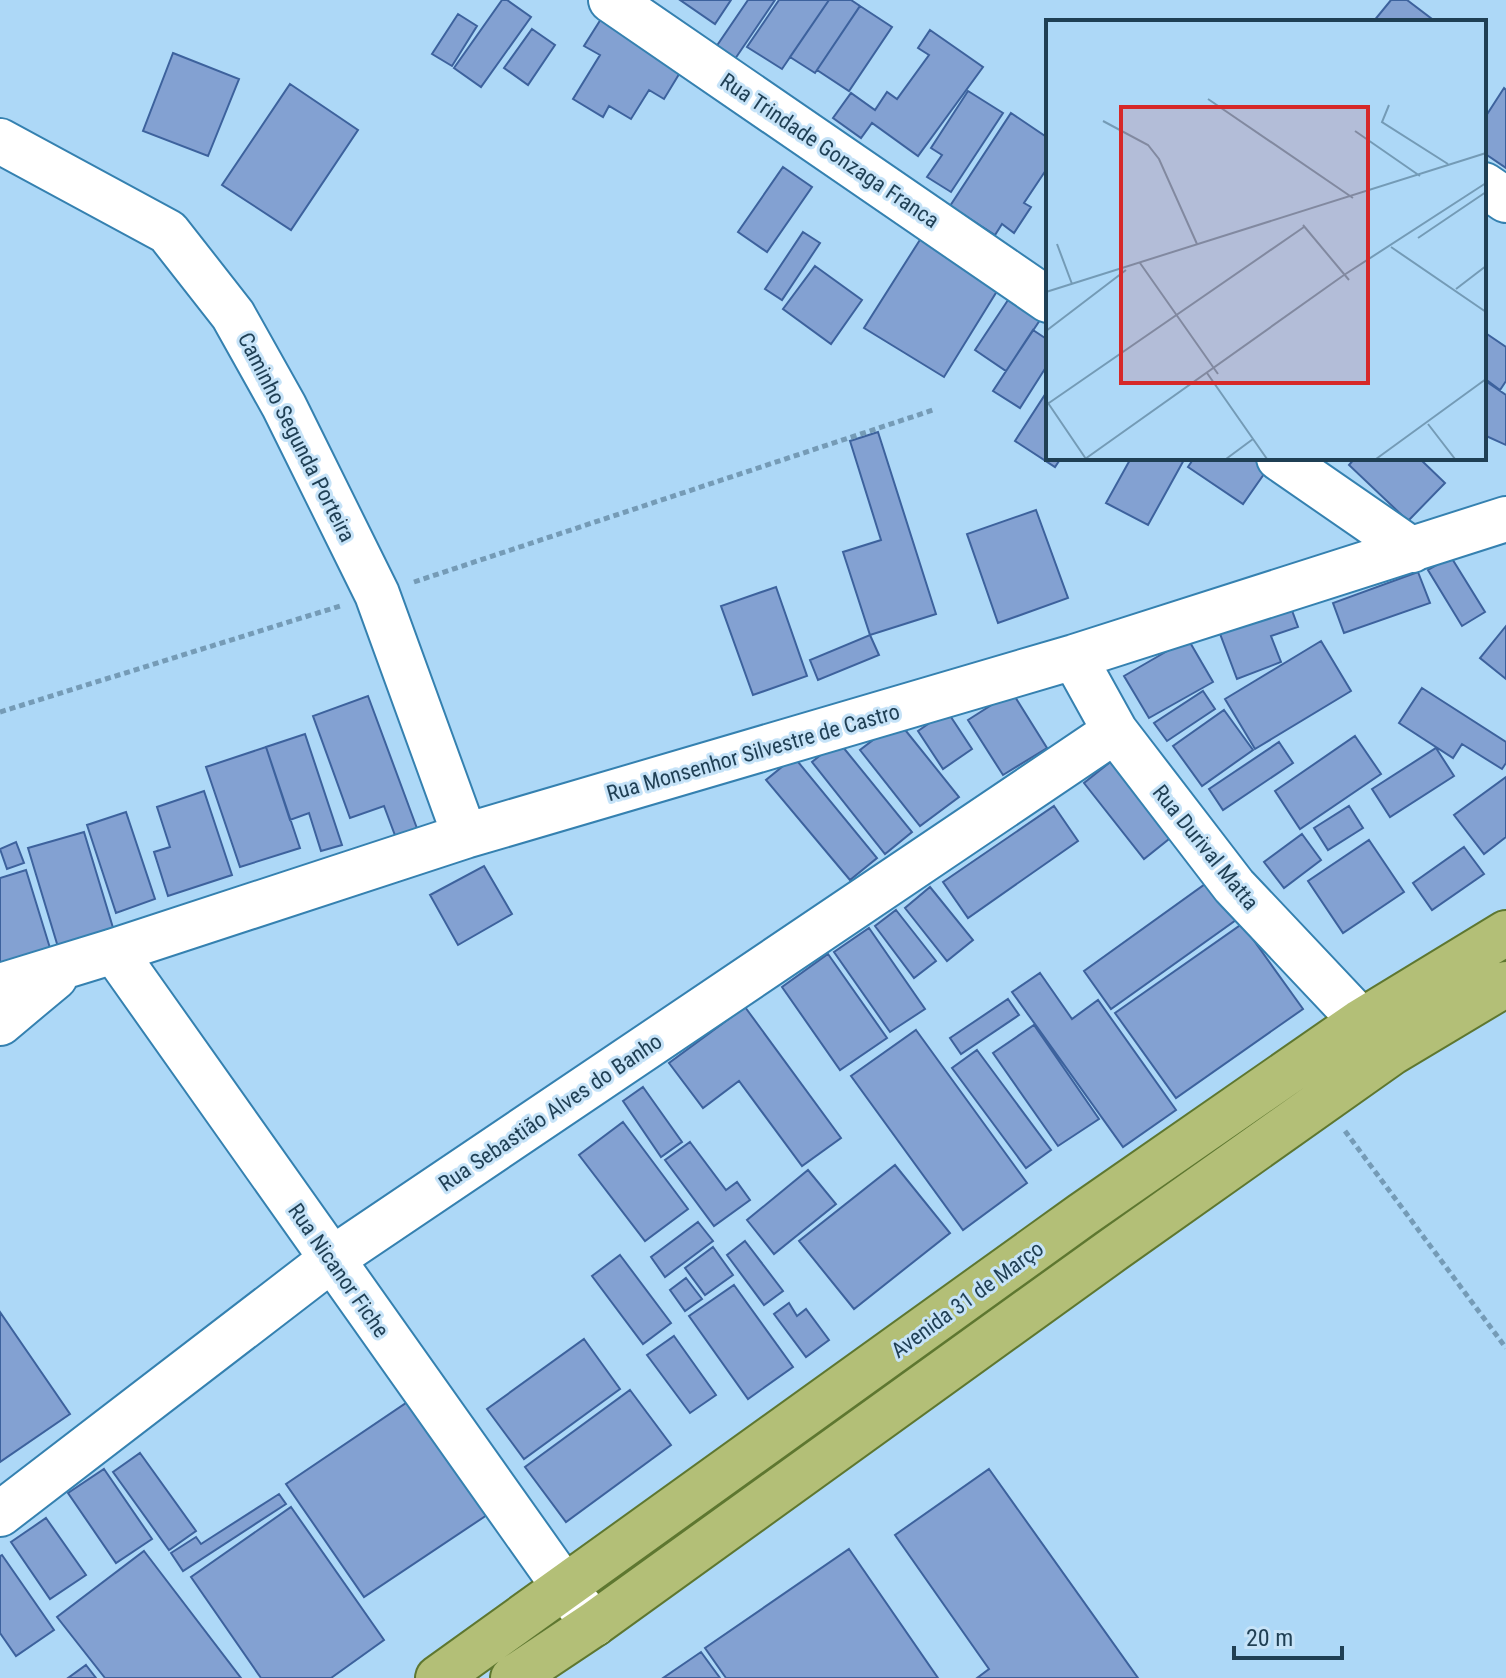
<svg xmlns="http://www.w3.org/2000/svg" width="1506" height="1678" viewBox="0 0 1506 1678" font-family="'Roboto Condensed',sans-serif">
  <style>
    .building { fill: #83a1d2; stroke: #3d629d; stroke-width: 2 }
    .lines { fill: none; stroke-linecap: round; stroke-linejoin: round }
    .minor-casing { stroke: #3581b0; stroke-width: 48 }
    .major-casing { stroke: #5e7730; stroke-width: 48 }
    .path { stroke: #759bb6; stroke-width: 5; stroke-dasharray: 6 4; stroke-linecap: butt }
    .minor { stroke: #fff; stroke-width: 44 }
    .major { stroke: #b3bf77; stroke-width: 44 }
    .labels { text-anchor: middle; stroke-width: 6; stroke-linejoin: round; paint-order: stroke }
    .street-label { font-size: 22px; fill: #1f3f54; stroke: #c6e3f8 }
    .inset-road { fill: none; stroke: #749bb6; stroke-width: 2 }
    .view { fill: #d62828; fill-opacity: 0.15; stroke: #d62828; stroke-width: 4 }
    .inset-edge { fill: none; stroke: #1f3f54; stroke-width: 4 }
  </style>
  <rect width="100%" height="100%" fill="#add8f7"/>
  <path class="building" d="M 502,0 L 507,0 L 531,17 L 481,87 L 454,68 Z
    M 680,0 L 731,0 L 715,24 Z
    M 748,0 L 775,0 L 735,59 L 716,47 Z
    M 779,0 L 829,0 L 782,69 L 747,47 Z
    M 829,0 L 851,0 L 860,6 L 815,73 L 790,57 Z
    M 1391,0 L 1407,0 L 1436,22 L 1373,22 Z
    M 860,6 L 892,27 L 849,91 L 817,70 Z
    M 606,11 L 687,61 L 664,99 L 649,90 L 631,119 L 609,106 L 603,117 L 573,99 L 600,55 L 584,46 Z
    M 458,14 L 477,26 L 452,66 L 432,54 Z
    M 532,29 L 555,45 L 528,85 L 504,68 Z
    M 930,30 L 983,67 L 918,156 L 872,123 L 861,138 L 833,118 L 851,93 L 875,110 L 887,92 L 897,99 L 929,55 L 918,48 Z
    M 173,53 L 239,79 L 208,156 L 143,131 Z
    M 290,84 L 358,130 L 291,230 L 222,185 Z
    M 1504,88 L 1506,90 L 1506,168 L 1484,153 L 1484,119 Z
    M 968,91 L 1003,113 L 951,192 L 927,177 L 942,155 L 931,148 Z
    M 1011,113 L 1048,138 L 1048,167 L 1024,203 L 1031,207 L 1014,233 L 1002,224 L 995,235 L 950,206 Z
    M 783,167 L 812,187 L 767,252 L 738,232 Z
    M 803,232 L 820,243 L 782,300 L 765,289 Z
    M 923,235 L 1002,283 L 944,377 L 864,328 Z
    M 815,266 L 862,300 L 831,344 L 783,309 Z
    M 1008,300 L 1040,320 L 1006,371 L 975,350 Z
    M 1033,330 L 1048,340 L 1048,364 L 1020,408 L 993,391 Z
    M 1484,332 L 1506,347 L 1506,381 L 1500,390 L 1484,378 Z
    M 1484,380 L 1506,395 L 1506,445 L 1484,435 Z
    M 1048,390 L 1048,458 L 1061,458 L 1055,467 L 1015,441 Z
    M 878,432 L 936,614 L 870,635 L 843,552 L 881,540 L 850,441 Z
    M 1131,458 L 1185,458 L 1148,525 L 1106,503 Z
    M 1194,458 L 1262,458 L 1271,464 L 1243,504 L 1188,467 Z
    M 1355,458 L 1419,458 L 1445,483 L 1408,521 L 1349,465 Z
    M 1036,510 L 1068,598 L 998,623 L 967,534 Z
    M 1451,557 L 1485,612 L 1462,626 L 1428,570 Z
    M 1418,572 L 1430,603 L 1344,633 L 1333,603 Z
    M 776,587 L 807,676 L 753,695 L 721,606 Z
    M 1290,605 L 1298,627 L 1271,636 L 1281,662 L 1237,679 L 1219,631 Z
    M 1506,626 L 1506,679 L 1480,658 Z
    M 870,635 L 879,655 L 818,680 L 810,660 Z
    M 1188,639 L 1213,682 L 1149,718 L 1124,676 Z
    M 1321,641 L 1351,691 L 1255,749 L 1225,699 Z
    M 1422,688 L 1506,742 L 1506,763 L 1502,769 L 1462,744 L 1453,758 L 1399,723 Z
    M 1203,691 L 1215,709 L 1167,741 L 1154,723 Z
    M 1012,692 L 1047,748 L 1003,775 L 968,720 Z
    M 368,696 L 418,831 L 396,838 L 384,806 L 350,818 L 313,716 Z
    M 1224,710 L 1253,750 L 1202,786 L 1173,746 Z
    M 947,711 L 972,749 L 943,769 L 918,731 Z
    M 898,721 L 959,797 L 920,826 L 860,750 Z
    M 305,734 L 342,845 L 321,851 L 309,813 L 290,820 L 266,747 Z
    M 1355,736 L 1381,774 L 1300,829 L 1275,791 Z
    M 838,741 L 912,832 L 885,854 L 812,762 Z
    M 1279,742 L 1293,763 L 1223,810 L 1209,789 Z
    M 266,747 L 300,848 L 240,867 L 206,767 Z
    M 1436,748 L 1454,776 L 1390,817 L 1372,789 Z
    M 794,757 L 877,858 L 850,880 L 766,780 Z
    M 1114,759 L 1174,835 L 1144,859 L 1084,783 Z
    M 1506,777 L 1506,837 L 1484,854 L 1454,815 Z
    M 204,791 L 232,875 L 168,896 L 154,852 L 170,847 L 157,807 Z
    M 1054,806 L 1078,841 L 968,918 L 943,882 Z
    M 1349,806 L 1363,828 L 1328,850 L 1314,828 Z
    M 126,812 L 155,899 L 116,913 L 87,825 Z
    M 84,832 L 114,931 L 58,947 L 28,848 Z
    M 1302,834 L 1321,860 L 1284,888 L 1264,862 Z
    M 1369,840 L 1404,892 L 1343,933 L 1308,881 Z
    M 16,842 L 24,863 L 7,869 L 0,849 Z
    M 1464,847 L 1484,874 L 1432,910 L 1413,883 Z
    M 484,866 L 512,914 L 458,945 L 430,895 Z
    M 26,870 L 50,948 L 0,964 L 0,878 Z
    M 1208,882 L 1236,920 L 1111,1009 L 1084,971 Z
    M 930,887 L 973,940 L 947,961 L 905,908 Z
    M 896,910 L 936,961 L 914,978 L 875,926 Z
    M 1242,924 L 1303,1009 L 1176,1098 L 1115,1013 Z
    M 869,928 L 925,1009 L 890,1032 L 834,952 Z
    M 828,954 L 887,1038 L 840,1070 L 782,987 Z
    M 1040,973 L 1072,1019 L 1098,1000 L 1176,1110 L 1123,1147 L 1012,992 Z
    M 1008,999 L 1019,1015 L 961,1054 L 950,1038 Z
    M 745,1007 L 841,1138 L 802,1166 L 739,1081 L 703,1108 L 669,1063 Z
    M 1034,1025 L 1099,1119 L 1058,1146 L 993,1053 Z
    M 916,1030 L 1027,1183 L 963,1230 L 851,1076 Z
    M 977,1050 L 1051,1150 L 1026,1168 L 952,1068 Z
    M 643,1087 L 682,1142 L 661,1157 L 623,1101 Z
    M 623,1122 L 688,1209 L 645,1241 L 579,1155 Z
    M 690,1142 L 726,1190 L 737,1182 L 750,1200 L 714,1226 L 665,1160 Z
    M 895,1165 L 950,1233 L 854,1309 L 799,1241 Z
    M 808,1170 L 836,1204 L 774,1254 L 747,1220 Z
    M 698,1222 L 713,1241 L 665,1277 L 651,1257 Z
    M 745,1241 L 783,1291 L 764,1305 L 727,1255 Z
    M 713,1247 L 733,1275 L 705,1295 L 685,1268 Z
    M 620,1255 L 671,1323 L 643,1344 L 592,1276 Z
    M 686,1278 L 702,1299 L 685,1311 L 670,1290 Z
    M 734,1285 L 793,1367 L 748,1399 L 689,1316 Z
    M 789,1303 L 797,1316 L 806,1309 L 829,1340 L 806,1357 L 774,1314 Z
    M 0,1312 L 70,1414 L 0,1462 Z
    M 674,1336 L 716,1395 L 690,1413 L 647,1355 Z
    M 584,1339 L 620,1389 L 524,1459 L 487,1409 Z
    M 630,1390 L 671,1445 L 566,1522 L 525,1467 Z
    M 409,1401 L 487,1515 L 364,1597 L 286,1484 Z
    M 140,1453 L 196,1531 L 169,1550 L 113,1472 Z
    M 104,1469 L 152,1539 L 116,1563 L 68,1493 Z
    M 989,1469 L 1138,1678 L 977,1678 L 989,1669 L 895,1535 Z
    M 279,1494 L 286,1504 L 183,1571 L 171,1553 L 196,1537 L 201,1544 Z
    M 291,1507 L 384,1640 L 331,1678 L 261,1678 L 191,1577 Z
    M 46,1518 L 86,1575 L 50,1599 L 11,1542 Z
    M 849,1549 L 938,1678 L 726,1678 L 705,1648 Z
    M 144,1551 L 241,1678 L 105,1678 L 57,1617 Z
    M 2,1555 L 54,1630 L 16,1656 L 0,1633 L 0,1556 Z
    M 701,1652 L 720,1678 L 663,1678 Z
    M 86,1665 L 96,1678 L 68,1678 Z"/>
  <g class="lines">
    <g class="minor-casing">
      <path id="minor" d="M 611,0 L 1048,300
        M 0,141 L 168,232 L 233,315 L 284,406 L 377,594 L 465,836
        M 1484,185 L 1506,200
        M 1279,458 L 1412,550
        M 1074,657 L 1115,731 L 1234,886 L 1386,1047
        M 114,951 L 565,1588 L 594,1624
        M 0,986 L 114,951 L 465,836 L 1074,657 L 1506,519
        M 0,1023 L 55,977
        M 0,1514 L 332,1259 L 1115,731"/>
    </g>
    <g class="major-casing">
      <path id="major" d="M 438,1678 L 1082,1215 L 1360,1022 L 1506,933
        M 513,1678 L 594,1624 L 1114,1249 L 1391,1053 L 1506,984"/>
    </g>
    <path class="path" d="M 414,582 L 933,410
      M 0,712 L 340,606
      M 1345,1131 L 1506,1348"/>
    <use href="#minor" class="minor"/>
    <use href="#major" class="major"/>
  </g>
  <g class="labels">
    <g class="street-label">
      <text transform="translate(830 150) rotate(34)" y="8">Rua Trindade Gonzaga Franca</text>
      <text transform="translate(297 437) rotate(63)" y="8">Caminho Segunda Porteira</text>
      <text transform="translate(753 752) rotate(-16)" y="8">Rua Monsenhor Silvestre de Castro</text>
      <text transform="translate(1206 847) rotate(51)" y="8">Rua Durival Matta</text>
      <text transform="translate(550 1112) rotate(-34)" y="8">Rua Sebastião Alves do Banho</text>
      <text transform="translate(339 1270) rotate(55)" y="8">Rua Nicanor Fiche</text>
      <text transform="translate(967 1299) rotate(-36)" y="8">Avenida 31 de Março</text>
    </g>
  </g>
  <g transform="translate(1046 20)">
    <rect width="440" height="440" fill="#add8f7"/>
    <path class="inset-road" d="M 162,79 L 307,178M 343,85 L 336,102 L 402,144M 57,101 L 102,125 L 113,139 L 151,224M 309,111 L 374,156M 257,205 L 303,260M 372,218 L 440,172M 11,224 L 26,264M 345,227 L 440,292M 94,243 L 172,354M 410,269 L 440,246M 0,272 L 440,133M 0,311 L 80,250M 161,353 L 221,439M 0,380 L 40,439M 0,385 L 258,207M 382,404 L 409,439M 39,439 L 298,255 L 440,163M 180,439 L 207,419M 330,439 L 440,359"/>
    <path class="view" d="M 75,87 L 322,87 L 322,363 L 75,363 Z"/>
    <rect width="440" height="440" class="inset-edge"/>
  </g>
  <path d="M1234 1646v12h108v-12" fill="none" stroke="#1f3f54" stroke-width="4"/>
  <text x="1246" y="1646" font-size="24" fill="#1f3f54" stroke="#c6e3f8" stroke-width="6" paint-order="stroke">20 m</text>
</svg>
